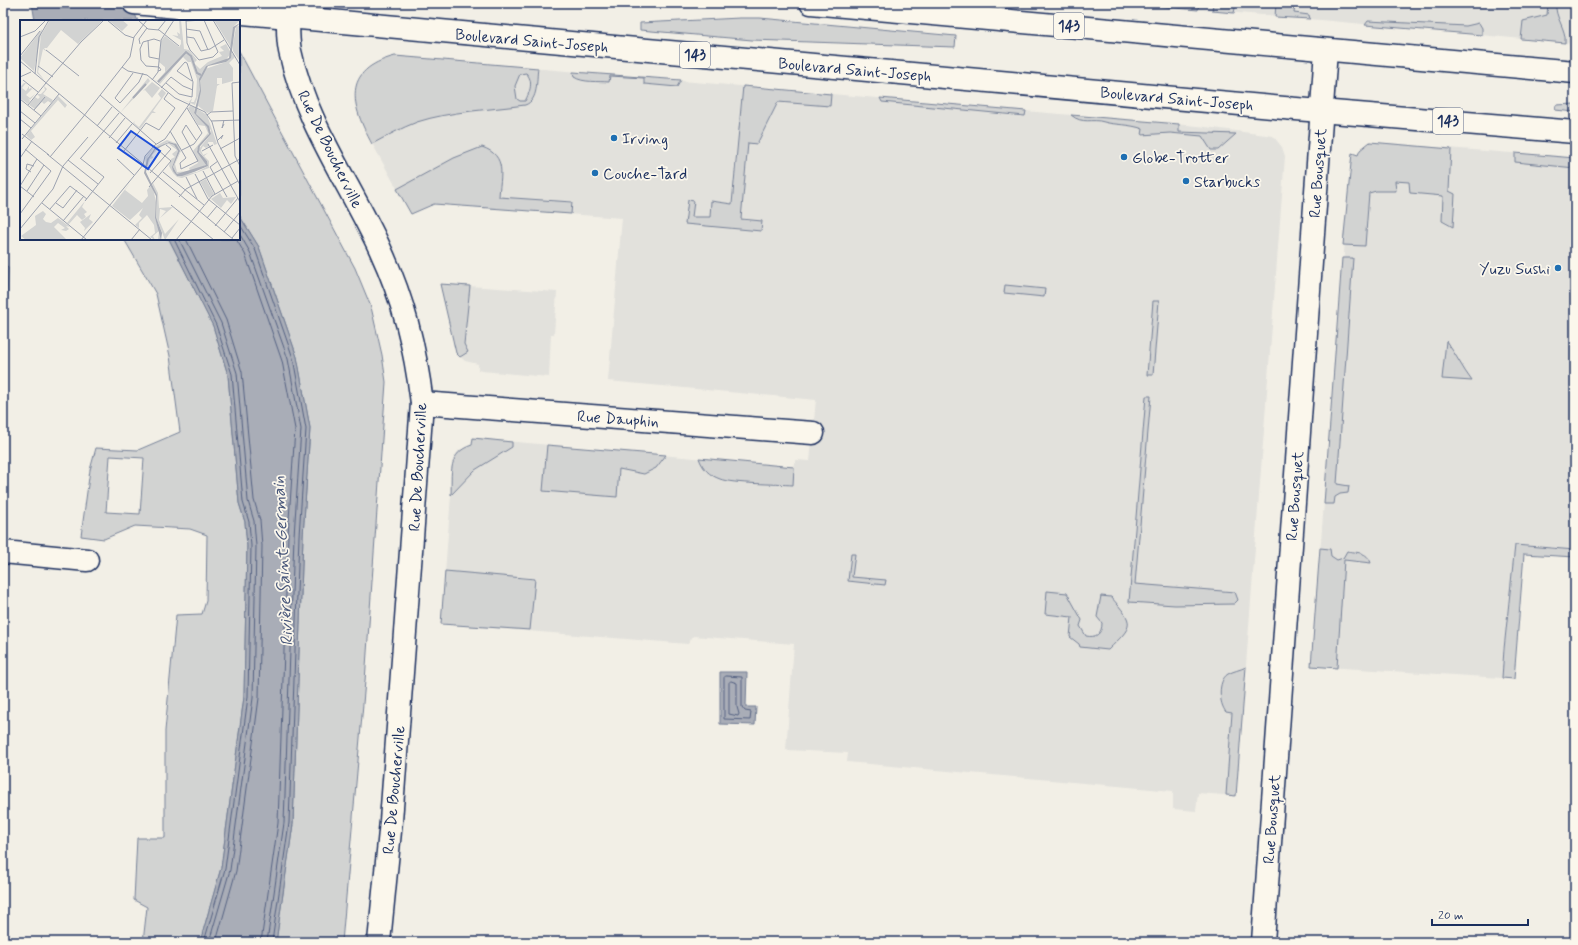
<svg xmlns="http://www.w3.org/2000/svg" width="1578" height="945" viewBox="0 0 1578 945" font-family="Mynerve,sans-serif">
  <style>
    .built { fill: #e2e1dc }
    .green { fill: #d2d3d2; stroke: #768198; fill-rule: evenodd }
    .water { fill: #a9adb7; stroke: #707b93 }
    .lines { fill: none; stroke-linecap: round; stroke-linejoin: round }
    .shore { stroke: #546182; stroke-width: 1 }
    .street-casing { stroke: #1b2f5e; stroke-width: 25 }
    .secondary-casing { stroke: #1b2f5e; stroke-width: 25 }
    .primary-casing { stroke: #1b2f5e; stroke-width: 25 }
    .street { stroke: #fbf7ec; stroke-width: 22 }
    .secondary { stroke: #fbf7ec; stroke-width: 22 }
    .primary { stroke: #fbf7ec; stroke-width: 22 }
    .poi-dot { fill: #1f6fb2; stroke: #fbf7ec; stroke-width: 1.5 }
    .labels { text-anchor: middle; stroke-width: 3.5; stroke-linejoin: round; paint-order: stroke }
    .shield { fill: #fbf7ec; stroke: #5e6b89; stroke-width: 1 }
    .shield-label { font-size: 15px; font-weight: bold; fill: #1b2f5e }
    .street-label { font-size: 16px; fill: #1b2f5e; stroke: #fbf7ec }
    .poi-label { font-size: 16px; fill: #1b2f5e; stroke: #fbf7ec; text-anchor: start }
    .water-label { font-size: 17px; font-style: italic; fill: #465579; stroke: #fbf7ec }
    .inset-river { fill: none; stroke: #a9adb7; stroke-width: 2 }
    .inset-road { fill: none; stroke: #9ca2b0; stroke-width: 1 }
    .view { fill: #1d4ed8; fill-opacity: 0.15; stroke: #1d4ed8; stroke-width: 2 }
    .inset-edge { fill: none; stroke: #1b2f5e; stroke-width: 2 }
  </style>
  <rect width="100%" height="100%" fill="#f2efe6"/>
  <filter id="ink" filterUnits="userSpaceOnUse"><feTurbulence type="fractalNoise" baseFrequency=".025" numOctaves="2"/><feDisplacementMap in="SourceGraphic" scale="8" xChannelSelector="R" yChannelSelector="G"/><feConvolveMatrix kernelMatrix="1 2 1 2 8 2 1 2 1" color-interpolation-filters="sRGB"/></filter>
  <g filter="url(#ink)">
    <path class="built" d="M 1119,3 L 1575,3 L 1575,44 L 1310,19 Z
      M 395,56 L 1198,126 L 1273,136 L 1282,147 L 1285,156 L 1236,796 L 1198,793 L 1196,811 L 1173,809 L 1173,791 L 847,762 L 848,753 L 786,750 L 794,644 L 693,636 L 688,644 L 441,624 L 454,457 L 459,450 L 472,445 L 473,438 L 794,467 L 796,460 L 810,461 L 816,400 L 608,381 L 622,218 L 434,204 L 411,214 L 362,125 L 354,101 L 356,90 L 366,71 L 375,63 Z
      M 1370,142 L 1575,158 L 1575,550 L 1515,545 L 1504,649 L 1502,678 L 1311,666 L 1352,153 L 1358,155 L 1360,150 Z
      M 440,284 L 557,292 L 554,334 L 551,334 L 549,377 L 482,371 L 478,370 L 478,364 L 465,361 L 456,353 Z"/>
    <path class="green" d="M 1119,3 L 1199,3 L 1198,10 Z
      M 1213,3 L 1236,3 L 1234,13 L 1212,11 Z
      M 1276,3 L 1295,3 L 1294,13 L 1309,15 L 1310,19 L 1275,17 Z
      M 1383,3 L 1471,3 L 1464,7 Z
      M 1548,3 L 1556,3 C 1554,17 1567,29 1565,43 L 1521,39 L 1523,21 L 1547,15 Z
      M 740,18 L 760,18 L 956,36 L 955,47 L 752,40 L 640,30 L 640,23 Z
      M 1368,21 L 1466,26 L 1479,23 L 1482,28 L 1482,35 L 1365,25 Z
      M 239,51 L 355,268 L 371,307 L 382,355 L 386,382 L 365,681 L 342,942 L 276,942 L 293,824 L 303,536 L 310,428 L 297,357 L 259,247 L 239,215 Z
      M 395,56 L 538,68 C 536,81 539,100 525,105 C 489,110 451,111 417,122 C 401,128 387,136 372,144 C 351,105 341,70 395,56 ZM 526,73 C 534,81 530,92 525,101 L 520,101 L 517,99 L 515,86 L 520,74 Z
      M 573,72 L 681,80 L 677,87 L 644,84 L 644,78 L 610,76 L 609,82 C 598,81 583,83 574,77 Z
      M 743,86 L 831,94 L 830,106 L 778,102 L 757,144 L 748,143 L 741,219 L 762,221 L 761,231 L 685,224 L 688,200 L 694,201 L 692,217 L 710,217 L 711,201 L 732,204 Z
      M 880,98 L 1026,111 L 1025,116 L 882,102 Z
      M 1575,104 L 1575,112 L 1555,110 L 1556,105 Z
      M 1071,115 L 1179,124 L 1179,132 L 1236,134 L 1218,150 L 1211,150 L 1202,136 L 1170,133 L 1142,135 L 1143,129 C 1130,124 1114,125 1104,122 C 1092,118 1083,125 1071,115 Z
      M 1370,142 L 1451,149 L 1449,191 L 1455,194 L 1453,227 L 1442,221 L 1443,196 L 1410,193 L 1409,182 L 1395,181 L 1396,191 L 1376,191 L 1369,193 L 1365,246 L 1343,245 L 1352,153 L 1358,155 L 1360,150 Z
      M 482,147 C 508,156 500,176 499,197 L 572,202 L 571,214 L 434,204 L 411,214 L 397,189 L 454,158 Z
      M 1515,153 L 1575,158 L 1575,168 L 1515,162 Z
      M 124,239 L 169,239 L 213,326 L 228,375 L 239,503 L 245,522 L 247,546 L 244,697 L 221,868 L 200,942 L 143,942 L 147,907 L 134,900 L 137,838 L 165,838 L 165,731 L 176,615 L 202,614 L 206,601 L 207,535 L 190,529 L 135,526 L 104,539 L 81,536 L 90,470 L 96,448 L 138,450 L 180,432 L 170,356 L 156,294 ZM 110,456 L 144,458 L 140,514 L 106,512 Z
      M 1342,258 L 1353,258 L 1337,484 L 1349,486 L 1348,493 L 1340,494 L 1335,497 L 1334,504 L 1324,504 Z
      M 3,261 L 8,268 L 7,303 L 3,304 Z
      M 440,284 L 470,286 L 464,344 L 468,352 L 460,357 L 456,353 Z
      M 1005,285 L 1045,289 L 1044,297 L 1004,293 Z
      M 1153,301 L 1159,301 L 1153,375 L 1147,375 Z
      M 1446,341 C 1456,354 1462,368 1472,381 L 1442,379 Z
      M 1146,396 L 1151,396 L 1135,584 L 1235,592 L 1238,600 L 1234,604 L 1175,605 L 1129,602 Z
      M 473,438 L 512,442 L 512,447 L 475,470 L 451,495 C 452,473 447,453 472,445 Z
      M 547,445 L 666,455 L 656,468 L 644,474 L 619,469 L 617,497 L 543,491 Z
      M 699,458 L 794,467 L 793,485 C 777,484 732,484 720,479 C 709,475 703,469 699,458 Z
      M 1515,545 L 1575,550 L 1575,557 L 1524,554 L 1514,679 L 1502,678 L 1504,649 Z
      M 1320,548 L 1330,549 L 1331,556 L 1337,560 L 1343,558 L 1347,551 C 1357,553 1367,551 1371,563 L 1344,560 L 1337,668 L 1311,666 Z
      M 851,554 L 855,554 L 852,577 L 886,580 L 885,585 L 848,581 Z
      M 445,571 L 535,579 L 530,630 L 441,624 Z
      M 1047,591 L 1067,593 L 1082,620 L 1080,626 L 1086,636 C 1096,638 1102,634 1102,623 L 1097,617 L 1101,596 L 1111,597 C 1135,624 1134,625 1108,650 L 1080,647 L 1079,644 L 1070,637 L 1072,617 L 1045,614 Z
      M 1246,667 L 1236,796 L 1226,795 L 1232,713 L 1226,712 C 1219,704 1217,681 1228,674 C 1233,671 1240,670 1246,667 Z"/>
    <path class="water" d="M 32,3 L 130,3 L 138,21 L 35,21 Z
      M 239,215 L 259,247 L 297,357 L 310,428 L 303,536 L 293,824 L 276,942 L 200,942 L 221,868 L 244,697 L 247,546 L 245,522 L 239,503 L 228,375 L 213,326 L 169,239 L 239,239 Z
      M 720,672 L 747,672 L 746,707 L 756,707 L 755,725 L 720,724 Z"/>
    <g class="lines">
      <path class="shore" d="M 239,223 L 255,249 L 293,358 L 306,429 L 299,536 L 289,823 L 272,942
        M 239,233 L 250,252 L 288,359 L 301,429 L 294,536 L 284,823 L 267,942
        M 174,239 L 216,325 L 232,374 L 243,502 L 249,522 L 251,546 L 248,697 L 225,869 L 204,942
        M 179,239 L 221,323 L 237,373 L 248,501 L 254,521 L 256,546 L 253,698 L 230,870 L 209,942
        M 186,239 L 226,320 L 242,372 L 254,500 L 260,520 L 262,546 L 259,698 L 236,871 L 216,942
        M 236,239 L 245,254 L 282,361 L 295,429 L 288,535 L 278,823 L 261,942
        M 726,676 L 742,677 L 742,707 L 745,711 L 751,712 L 750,720 L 724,719 L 724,678 Z
        M 731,681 L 737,683 L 737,707 L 739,714 L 738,716 L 729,714 L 729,683 Z"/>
      <g class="street-casing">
        <path id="street" d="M 422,403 L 813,433
          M 3,552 L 87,560
          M 1263,942 L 1326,50"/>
      </g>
      <g class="secondary-casing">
        <path id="secondary" d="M 289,3 C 288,19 287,35 290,51 C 305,122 350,184 380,249 C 404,301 415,347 422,403 L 391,821 L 379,942"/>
      </g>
      <g class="primary-casing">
        <path id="primary" d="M 134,3 L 1284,108 L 1575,132
          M 811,3 L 1575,72"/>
      </g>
      <use href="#street" class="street"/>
      <use href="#secondary" class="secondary"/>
      <use href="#primary" class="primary"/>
    </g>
  </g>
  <g class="poi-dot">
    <circle cx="614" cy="138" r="4"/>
    <circle cx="1124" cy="157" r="4"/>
    <circle cx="595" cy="173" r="4"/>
    <circle cx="1186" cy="181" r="4"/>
    <circle cx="1558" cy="268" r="4"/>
  </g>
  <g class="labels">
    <g class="shield">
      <rect x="1054" y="13" width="30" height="26" rx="3"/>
      <rect x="680" y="42" width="30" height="26" rx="3"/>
      <rect x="1433" y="108" width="30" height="26" rx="3"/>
    </g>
    <g class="shield-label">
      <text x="1069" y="31">143</text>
      <text x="695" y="60">143</text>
      <text x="1448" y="126">143</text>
    </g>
    <g class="street-label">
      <text transform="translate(532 40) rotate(5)" y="6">Boulevard Saint-Joseph</text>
      <text transform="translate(855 69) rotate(5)" y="6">Boulevard Saint-Joseph</text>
      <text transform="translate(1177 98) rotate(5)" y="6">Boulevard Saint-Joseph</text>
      <text transform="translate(331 149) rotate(64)" y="6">Rue De Boucherville</text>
      <text transform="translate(1317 173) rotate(-86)" y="6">Rue Bousquet</text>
      <text transform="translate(618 418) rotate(4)" y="6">Rue Dauphin</text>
      <text transform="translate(417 467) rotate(-87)" y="6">Rue De Boucherville</text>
      <text transform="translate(1294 496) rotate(-86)" y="6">Rue Bousquet</text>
      <text transform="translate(393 790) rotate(-85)" y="6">Rue De Boucherville</text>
      <text transform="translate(1271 819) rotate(-86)" y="6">Rue Bousquet</text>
    </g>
    <g class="poi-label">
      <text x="622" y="144">Irving</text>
      <text x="1132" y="163">Globe-Trotter</text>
      <text x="603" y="179">Couche-Tard</text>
      <text x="1194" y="187">Starbucks</text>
      <text x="1550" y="274" text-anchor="end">Yuzu Sushi</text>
    </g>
    <g class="water-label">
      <text transform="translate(282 561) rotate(-93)" y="6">Rivière Saint-Germain</text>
    </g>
  </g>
  <g transform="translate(20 20)">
    <rect width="220" height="220" fill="#f2efe6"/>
    <path d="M 30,0 L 83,0 L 58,24 L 41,10 L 27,28 L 24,28 L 27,32 L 23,29 L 18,52 L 25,61 L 17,53 L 21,15 ZM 88,0 L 102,0 L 108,5 L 102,11 ZM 159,0 L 161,0 L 164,29 L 169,30 L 177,40 L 174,43 L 180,49 L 188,42 L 202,36 L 199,32 L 204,31 L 200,27 L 206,24 L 211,33 L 205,41 L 186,46 L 179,62 L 180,70 L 175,85 L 161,79 L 169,82 L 172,78 L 171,82 L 174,82 L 176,77 L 177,59 L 171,42 L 168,42 L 163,37 L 153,48 L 151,51 L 158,57 L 151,51 L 140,64 L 134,59 L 137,61 L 145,52 L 145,47 L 139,42 L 141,21 L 145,16 L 159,27 L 161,24 L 161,20 L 152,15 L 158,16 L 157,12 L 160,14 ZM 194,0 L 220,0 L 213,7 L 212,29 ZM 220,5 L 220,40 L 219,40 L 213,31 L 213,24 L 216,7 ZM 22,9 L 14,51 L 0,38 ZM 213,33 L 215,37 L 209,43 L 213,48 L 213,61 L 202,64 L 202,58 L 197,58 L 197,64 L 200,64 L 197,66 L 193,91 L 187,93 L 177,85 L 180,61 L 185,49 L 206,42 ZM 128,58 L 130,61 L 100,93 ZM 132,62 L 140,68 L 132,78 L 125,70 L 123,71 ZM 4,63 L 6,63 L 2,68 L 6,71 L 9,66 L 9,69 L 11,68 L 16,72 L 12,69 L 6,75 L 10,78 L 15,74 L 10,80 L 8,78 L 10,81 L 8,84 L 0,78 L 0,67 ZM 24,66 L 27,69 L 23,74 L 33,80 L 31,83 L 28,81 L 24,84 L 22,82 L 15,89 L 9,85 L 15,77 L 18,79 L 20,77 L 17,74 L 21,74 L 25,70 ZM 142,69 L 146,73 L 133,91 L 136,93 L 132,93 L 120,109 L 113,103 L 115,101 L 114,103 L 119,107 L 141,78 L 138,74 ZM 38,76 L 47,85 L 45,88 L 38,80 L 11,111 L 15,117 L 11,120 L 6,115 ZM 170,86 L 175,87 L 174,93 L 186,105 L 189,112 L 188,117 L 177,130 L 186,145 L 162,155 L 157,154 L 153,147 L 160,132 L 154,123 L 148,122 L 133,130 L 128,137 L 126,147 L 125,137 L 134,127 L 147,120 L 158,124 L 161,131 L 155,144 L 157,152 L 170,151 L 169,148 L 178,143 L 173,131 L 188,113 L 185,106 L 178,105 L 168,88 ZM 176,88 L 187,95 L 197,124 L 194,125 L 193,122 L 188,122 L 189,126 L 186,128 L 183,126 L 181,130 L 183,135 L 188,133 L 184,136 L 189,141 L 189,148 L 162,158 L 157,157 L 153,153 L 149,146 L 151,139 L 155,137 L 152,134 L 157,130 L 149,124 L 141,126 L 132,135 L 133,138 L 130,139 L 128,148 L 129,139 L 132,133 L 141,125 L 148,123 L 154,125 L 158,131 L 152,147 L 157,156 L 177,152 L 188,146 L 187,141 L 178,130 L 191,114 L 191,110 L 176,96 ZM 136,159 L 140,162 L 136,159 L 133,163 L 138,173 L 139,188 L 153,187 L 140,198 L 146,191 L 140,189 L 139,200 L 145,214 L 159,199 L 145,220 L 136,197 L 137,177 L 132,164 ZM 186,159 L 194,174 L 189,178 L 180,162 ZM 110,163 L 105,170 L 122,183 L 128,176 L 127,170 L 131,165 L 133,168 L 136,182 L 135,198 L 140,213 L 141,220 L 138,220 L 139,211 L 133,216 L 135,220 L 130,217 L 135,213 L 134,205 L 127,195 L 119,203 L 119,208 L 115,205 L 122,198 L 119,195 L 123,188 L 110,200 L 92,186 ZM 200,173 L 203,178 L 216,177 L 211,184 L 207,180 L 201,188 L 191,179 ZM 65,181 L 62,187 L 67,192 L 64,194 L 66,197 L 62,200 L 57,195 L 49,204 L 47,203 ZM 23,191 L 26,194 L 23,199 L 26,202 L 31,203 L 38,198 L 50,207 L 46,206 L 49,209 L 46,211 L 41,210 L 45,208 L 38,203 L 34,207 L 47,220 L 6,220 L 1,216 L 16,205 L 15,196 ZM 71,194 L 69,199 L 73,202 L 76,199 L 64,211 L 65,208 L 60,202 Z" fill="#d2d3d2"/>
    <path d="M 220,3 L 215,8 L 211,38 L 206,42 L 188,46 L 180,61 L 181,71 L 176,94 L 189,106 L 191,114 L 180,126 L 179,132 L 187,141 L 188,146 L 174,152 L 162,156 L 157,156 L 153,151 L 152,147 L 158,131 L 154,125 L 148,123 L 135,130 L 129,139 L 126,152 L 137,175 L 136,197 L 142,213 L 141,220 L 135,198 L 136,176 L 124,153 L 127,139 L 135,128 L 149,122 L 156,124 L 160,131 L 153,147 L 157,154 L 186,145 L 177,132 L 178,126 L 189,114 L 187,107 L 174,93 L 180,70 L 179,59 L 186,46 L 209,38 L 213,7 Z" fill="#a9adb7"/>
    <path class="inset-river" d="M 138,62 L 166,32 L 171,36 L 177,53 L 181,55M 113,78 L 126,64"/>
    <path class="inset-road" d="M 87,0 L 105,15 L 114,18M 118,0 L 128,9 L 139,10 L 159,26M 166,0 L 167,23 L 170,30 L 179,40 L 193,37 L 198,32 L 184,0M 193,0 L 220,45M 166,1 L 184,0M 166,9 L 180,11 L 188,30M 138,10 L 146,0M 0,17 L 15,11 L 25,1M 167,17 L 174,18 L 181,31 L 190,29 L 204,20M 128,20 L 129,37 L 139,39M 120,24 L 119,19 L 127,8M 26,30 L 59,56M 0,36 L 20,11M 0,41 L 214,220M 18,46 L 33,57M 102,47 L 108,51 L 127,55 L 155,78 L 185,92 L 192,102 L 198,123 L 220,165M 138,51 L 141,50 L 139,47 L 126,46 L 121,40 L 120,29 L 123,22 L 134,19 L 140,21M 113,53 L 95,78 L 100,83 L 119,62 L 123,53M 15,54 L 19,17 L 29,0M 0,57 L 11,52M 3,60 L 18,72M 132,60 L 138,52 L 141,20 L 154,0M 220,62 L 212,63 L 215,136 L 220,146M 146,63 L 159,74 L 172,77 L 173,62 L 172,59 L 167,43 L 165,42 L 157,51 L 172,61M 25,64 L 61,22 L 84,0M 141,68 L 151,57 L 163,66 L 173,70M 80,75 L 136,124M 0,79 L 21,96M 8,85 L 26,63M 14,90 L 25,77M 0,91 L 15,103M 187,95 L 191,92 L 213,91M 63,97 L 110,37 L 114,17 L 127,0M 0,99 L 11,108M 204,100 L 202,108 L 204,104M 191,101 L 220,100M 77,106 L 92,87M 150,111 L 166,138 L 160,143 L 161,149 L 178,141 L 162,112 L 166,105 L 176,120M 2,114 L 29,135M 89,118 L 105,98M 2,119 L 39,74M 197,121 L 203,115 L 201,119M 96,123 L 112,104M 188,124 L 220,182M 200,129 L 220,118M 162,130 L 174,124 L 182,113 L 167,88M 104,131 L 126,103 L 139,110 L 155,88 L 144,79 L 148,73M 182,131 L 193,125M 27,134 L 132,220M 30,137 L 63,97M 0,138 L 12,121M 60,138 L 84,157 L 65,181M 61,138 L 99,93M 97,139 L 114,155M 48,140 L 78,164M 198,141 L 190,147 L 207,177M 123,145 L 125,136 L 135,125 L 145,119 L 170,83M 183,151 L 195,174M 11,152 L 6,149 L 7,144 L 14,146M 143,152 L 184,185M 130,153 L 151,129 L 146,125M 175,154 L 188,179 L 220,205M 166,157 L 177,179M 0,166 L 17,139M 0,166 L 14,177M 129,167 L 151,141 L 138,130M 7,171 L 24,145M 159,177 L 166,169 L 220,139M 22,183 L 67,220M 36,183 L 43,188 L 57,170M 151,185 L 194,220M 30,189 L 50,166 L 67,179M 0,194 L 31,151 L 5,129M 187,198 L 197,186M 43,201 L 64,176M 195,206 L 218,178M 0,209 L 33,169 L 43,146 L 68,117M 204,212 L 220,192M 212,218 L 220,208M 61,220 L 123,145M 111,220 L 120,209M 156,220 L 192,176 L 218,161"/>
    <path class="view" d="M 111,111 L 140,131 L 128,149 L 98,128 Z"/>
    <rect width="220" height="220" class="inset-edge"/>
  </g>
  <rect width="1578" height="945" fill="none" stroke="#fbf7ec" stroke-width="16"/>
  <rect x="8" y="8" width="1562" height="929" fill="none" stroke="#1b2f5e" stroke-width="1.5" filter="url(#ink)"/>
  <path d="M1432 919v6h96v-6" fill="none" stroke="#1b2f5e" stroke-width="2"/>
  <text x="1438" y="919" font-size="12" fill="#1b2f5e" stroke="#fbf7ec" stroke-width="3" paint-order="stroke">20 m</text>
</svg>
